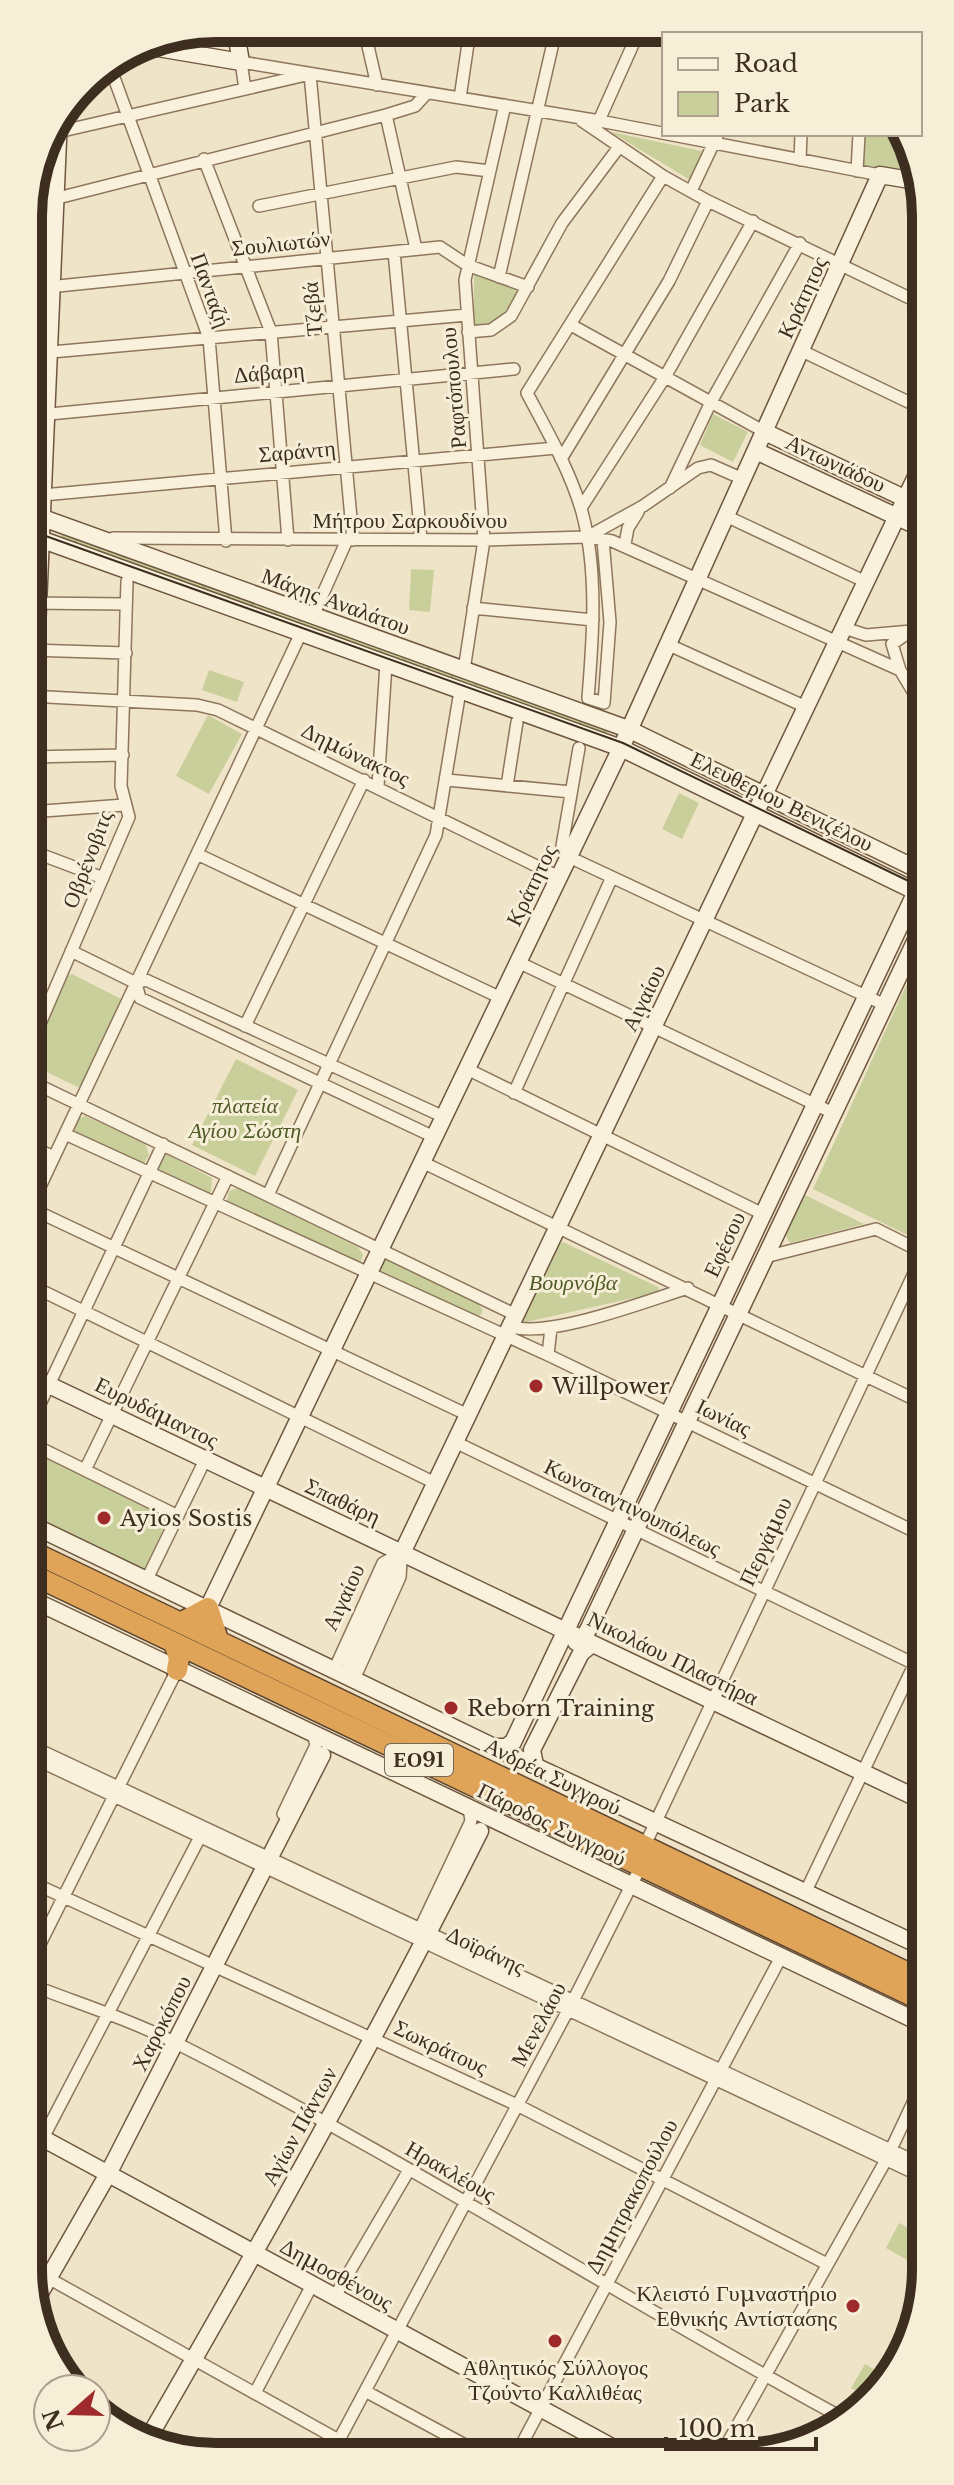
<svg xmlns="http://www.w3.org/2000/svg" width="954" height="2485" viewBox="0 0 954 2485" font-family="'Libre Baskerville',serif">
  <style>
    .grass { fill: url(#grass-dots) }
    .park { fill: #c9cf9b }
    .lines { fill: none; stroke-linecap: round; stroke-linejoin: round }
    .secondary-tunnel { stroke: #ccc0a6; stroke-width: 16; stroke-dasharray: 16 8; stroke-linecap: butt }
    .street-casing { stroke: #8d765c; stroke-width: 14 }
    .secondary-casing { stroke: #6f573f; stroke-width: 19 }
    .highway-casing { stroke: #5b4430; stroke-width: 23 }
    .street { stroke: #faf1dc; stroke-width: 11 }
    .secondary { stroke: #faf1dc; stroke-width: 16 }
    .highway { stroke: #e0a458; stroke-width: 20 }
    .tram { stroke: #3d2e20; stroke-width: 2 }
    .poi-dot { fill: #9e2a2b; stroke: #f7eed8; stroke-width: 3 }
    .labels { text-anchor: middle; stroke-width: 6; stroke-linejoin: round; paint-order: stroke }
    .shield { fill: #f7eed8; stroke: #756857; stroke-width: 2 }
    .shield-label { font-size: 20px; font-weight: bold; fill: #3d2e20 }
    .street-label { font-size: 22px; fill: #3d2e20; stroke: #f7eed8 }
    .park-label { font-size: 22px; font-style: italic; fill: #4d5a26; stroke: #f7eed8 }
    .poi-label { font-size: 22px; fill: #3d2e20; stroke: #f7eed8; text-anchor: start }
    .rim { fill: none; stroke: #3d2e20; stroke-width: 10 }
  </style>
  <defs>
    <pattern id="grass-dots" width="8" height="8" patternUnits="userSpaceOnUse" patternTransform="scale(2)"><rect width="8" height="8" fill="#c9cf9b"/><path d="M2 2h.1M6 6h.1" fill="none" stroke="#aeb285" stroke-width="1.8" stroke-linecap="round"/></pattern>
  </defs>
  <rect width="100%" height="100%" fill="#f0e4c8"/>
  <path class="grass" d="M 62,533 L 610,726 L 605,739 L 59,543 Z"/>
  <path class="park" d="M 611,132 L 702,151 L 690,180 Z
    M 865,134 C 903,134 902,142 919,174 L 864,166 Z
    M 474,272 L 520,287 C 510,309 501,326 474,327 Z
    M 713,414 L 748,432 L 733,462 L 700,445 Z
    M 411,569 L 434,570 L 430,612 L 409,610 Z
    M 209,670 L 244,682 L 237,702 L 202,690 Z
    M 208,715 L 242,734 L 209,794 L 176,776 Z
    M 679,793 L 699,803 L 682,839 L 662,829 Z
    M 924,946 L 924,1243 L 813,1189 Z
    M 72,974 L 125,1001 L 82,1089 L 30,1064 L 67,976 Z
    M 236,1059 L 298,1090 L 255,1176 L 192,1145 Z
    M 85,1116 L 145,1143 L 149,1155 L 145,1162 L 137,1163 L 81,1137 L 74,1130 L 77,1119 Z
    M 166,1154 L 212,1178 L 211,1193 L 204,1195 L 157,1172 L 158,1158 Z
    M 237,1188 L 358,1247 L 363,1255 L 360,1263 L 226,1205 L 229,1191 Z
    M 801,1193 L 864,1224 L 790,1243 L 785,1234 Z
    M 563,1242 L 658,1287 L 660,1292 L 522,1323 L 520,1317 L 556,1246 Z
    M 387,1259 L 478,1304 L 483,1310 L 481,1315 L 475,1317 L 380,1270 L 380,1261 Z
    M 30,1447 L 170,1515 L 144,1570 L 30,1515 Z
    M 899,2223 L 926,2237 L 925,2270 L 886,2248 Z
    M 865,2364 L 886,2377 L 880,2393 L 870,2398 L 851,2388 Z"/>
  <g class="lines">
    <path class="secondary-tunnel" d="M 323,1752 L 350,1664
      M 483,1826 L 522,1747"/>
    <g class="street-casing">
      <path id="street" d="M 364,29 L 377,85
        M 719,31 L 725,34
        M 703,34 L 704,31
        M 109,64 L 209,338 L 226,541
        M 310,74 L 353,540
        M 245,89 L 241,62 L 600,121 L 880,175
        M 460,98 L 470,30
        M 386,115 L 416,249
        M 582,121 L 663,176 L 708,201 L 922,304
        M 597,125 L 639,31
        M 58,132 L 306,75
        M 204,159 L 271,332 L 288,540
        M 800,160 L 801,134
        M 857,171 L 859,134
        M 35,179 L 54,198
        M 691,191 L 718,134
        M 29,202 L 38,203 L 386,115 L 415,106 L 427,93
        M 259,206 L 456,167 L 490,171
        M 28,238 L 53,237
        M 394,252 L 421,539
        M 499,277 L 556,30
        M 29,289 L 440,247 L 467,265 L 528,287
        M 571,325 L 765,432
        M 468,332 L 491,330 L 511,316 L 562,223 L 619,147
        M 802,351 L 923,409
        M 29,354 L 467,315
        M 29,416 L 514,369
        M 561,459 L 669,281 L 708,201
        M 670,488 L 711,402 L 800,243
        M 43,495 L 556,448
        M 581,508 L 665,377 L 753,221
        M 726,516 L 866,582
        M 587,537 L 643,506 L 698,468 L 711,465 L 743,479
        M 113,538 L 484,540 L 587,537 L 612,541 L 900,670 L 923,708
        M 603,540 L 610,622 L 604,703 L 588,698 C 593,637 598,571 582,512 C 570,470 547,431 527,393 L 663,176
        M 625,544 L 628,528 L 638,512
        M 29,603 L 126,604
        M 473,608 L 593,620
        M 313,616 L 347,540
        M 844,628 L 866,635 L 923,630
        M 667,644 L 806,707
        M 30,650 L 126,653
        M 464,670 L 484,540 L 465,280 L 505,105
        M 900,670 L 892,644 L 905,635
        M 29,696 L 197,705 L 218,710 L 559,877
        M 579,748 L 562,846 L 569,857 L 885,1005
        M 29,757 L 123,755
        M 447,780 L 571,792
        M 378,786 L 386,664
        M 507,786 L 517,722
        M 30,812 L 124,805
        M 29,850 L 103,878
        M 197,854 L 501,998
        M 71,951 L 136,983 L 146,980 L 444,1117
        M 518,962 L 833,1113
        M 136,984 L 140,998 L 434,1137
        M 245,1026 L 364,780
        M 30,1047 L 129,817 L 121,786 L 127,581
        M 467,1069 L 763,1214
        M 30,1081 L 516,1315
        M 514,1093 L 612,877
        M 65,1134 L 548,1355 L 924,1536
        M 30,1146 L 54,1157
        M 422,1162 L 924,1404
        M 268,1195 L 436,835 L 460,691
        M 30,1208 L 301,633
        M 30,1208 L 468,1415
        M 765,1257 L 876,1229 L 924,1253
        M 30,1285 L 435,1483
        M 510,1326 C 546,1340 649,1300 688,1288
        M 548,1355 L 551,1328
        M 30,1425 L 163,1144
        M 455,1442 L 925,1669
        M 30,1443 L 178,1516
        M 85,1470 L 228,1176
        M 147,1579 L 205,1460
        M 335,1668 L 383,1563 L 401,1553
        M 355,1677 L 400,1577 L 401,1562
        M 31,1746 L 925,2166
        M 31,1757 L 925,2178
        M 283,1814 L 316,1745 L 313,1734
        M 644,1847 L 924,1252
        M 31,1882 L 517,2105 L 827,2264
        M 806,1891 L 925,1642
        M 417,1935 L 471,1821 L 469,1808
        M 31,1962 L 177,1670
        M 31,1985 C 80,2004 131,2020 178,2044 C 404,2158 617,2296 839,2416
        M 43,2138 L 200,1837
        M 32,2269 L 362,2453
        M 334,2298 L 409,2170
        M 365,2391 L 480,2453
        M 255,2393 L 312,2285
        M 332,2453 L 574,1999 L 641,1866
        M 517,2453 L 781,1957
        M 722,2453 L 886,2160 L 925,2077"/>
    </g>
    <g class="secondary-casing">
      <path id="secondary" d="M 140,45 L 241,62 L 235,28
        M 765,432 L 923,507
        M 756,451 L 923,529
        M 29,513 L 628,729 L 923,872
        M 29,535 L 621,748 L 923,895
        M 29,815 L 59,117
        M 30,1376 L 925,1802
        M 30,1524 L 494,1747 L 925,1948
        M 31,1599 L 925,2025
        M 208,1608 L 621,748 L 880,175 L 922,182
        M 576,1642 L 583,1639 L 589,1628 L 923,925
        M 350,1662 L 923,462
        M 494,1747 L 506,1747 L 513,1742 L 923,877
        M 535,1765 L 532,1750 L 581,1653 L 592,1644
        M 31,2132 L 623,2453
        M 32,2307 L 108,2174 L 322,1755
        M 149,2437 C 264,2238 377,2037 480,1831"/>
    </g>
    <g class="highway-casing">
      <path id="highway" d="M 31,1551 L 925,1981
        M 31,1574 L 925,2002
        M 182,1622 L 208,1608 L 218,1640
        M 174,1643 L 179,1658 L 177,1670"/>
    </g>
    <use href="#street" class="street"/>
    <use href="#secondary" class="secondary"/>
    <use href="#highway" class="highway"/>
    <path class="tram" d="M 29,530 L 623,743 L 923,888"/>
  </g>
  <g class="poi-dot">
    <circle cx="536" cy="1386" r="8"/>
    <circle cx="104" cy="1518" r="8"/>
    <circle cx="451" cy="1708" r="8"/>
    <circle cx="853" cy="2306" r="8"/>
    <circle cx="555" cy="2341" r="8"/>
  </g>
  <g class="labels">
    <rect class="shield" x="385" y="1744" width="68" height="32" rx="6"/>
    <g class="shield-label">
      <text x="419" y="1767">ΕΟ91</text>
    </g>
    <g class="street-label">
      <text transform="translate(281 243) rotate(-6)" y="8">Σουλιωτών</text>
      <text transform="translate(211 290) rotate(70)" y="8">Πανταζή</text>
      <text transform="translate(802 297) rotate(-65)" y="8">Κράτητος</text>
      <text transform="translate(312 309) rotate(-95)" y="8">Τζεβά</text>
      <text transform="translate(269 372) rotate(-5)" y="8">Δάβαρη</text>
      <text transform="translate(453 388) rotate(-95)" y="8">Ραφτόπουλου</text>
      <text transform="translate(297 451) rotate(-5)" y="8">Σαράντη</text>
      <text transform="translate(836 463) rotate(25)" y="8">Αντωνιάδου</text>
      <text x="410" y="528">Μήτρου Σαρκουδίνου</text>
      <text transform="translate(336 601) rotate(20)" y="8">Μάχης Αναλάτου</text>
      <text transform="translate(356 754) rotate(26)" y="8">Δημώνακτος</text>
      <text transform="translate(782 801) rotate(26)" y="8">Ελευθερίου Βενιζέλου</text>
      <text transform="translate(87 859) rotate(-69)" y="8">Οβρένοβιτς</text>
      <text transform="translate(531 885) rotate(-64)" y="8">Κράτητος</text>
      <text transform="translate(643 998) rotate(-64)" y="8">Αιγαίου</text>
      <text transform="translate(724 1244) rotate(-65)" y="8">Εφέσου</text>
      <text transform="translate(157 1412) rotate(26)" y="8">Ευρυδάμαντος</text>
      <text transform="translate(724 1417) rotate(26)" y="8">Ιωνίας</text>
      <text transform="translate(343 1501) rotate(25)" y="8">Σπαθάρη</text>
      <text transform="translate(633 1507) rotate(26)" y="8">Κωνσταντινουπόλεως</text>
      <text transform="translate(765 1541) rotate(-65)" y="8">Περγάμου</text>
      <text transform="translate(343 1597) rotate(-65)" y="8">Αιγαίου</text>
      <text transform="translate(673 1658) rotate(26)" y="8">Νικολάου Πλαστήρα</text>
      <text transform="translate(553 1776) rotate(26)" y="8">Ανδρέα Συγγρού</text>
      <text transform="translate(552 1824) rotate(26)" y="8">Πάροδος Συγγρού</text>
      <text transform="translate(486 1950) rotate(25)" y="8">Δοϊράνης</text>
      <text transform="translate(161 2023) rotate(-63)" y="8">Χαροκόπου</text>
      <text transform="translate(538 2024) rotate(-62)" y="8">Μενελάου</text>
      <text transform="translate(441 2047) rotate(25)" y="8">Σωκράτους</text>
      <text transform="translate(299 2126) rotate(-61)" y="8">Αγίων Πάντων</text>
      <text transform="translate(451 2171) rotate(30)" y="8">Ηρακλέους</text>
      <text transform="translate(631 2196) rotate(-62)" y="8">Δημητρακοπούλου</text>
      <text transform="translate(337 2274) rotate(29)" y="8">Δημοσθένους</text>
    </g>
    <g class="park-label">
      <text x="245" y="1113">πλατεία<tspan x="245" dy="25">Αγίου Σώστη</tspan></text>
      <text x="573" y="1290">Βουρνόβα</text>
    </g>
    <g class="poi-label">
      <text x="552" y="1394">Willpower</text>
      <text x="120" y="1526">Ayios Sostis</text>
      <text x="467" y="1716">Reborn Training</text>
      <text x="837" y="2301" text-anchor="end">Κλειστό Γυμναστήριο<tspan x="837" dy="25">Εθνικής Αντίστασης</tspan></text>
      <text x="555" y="2375" text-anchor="middle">Αθλητικός Σύλλογος<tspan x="555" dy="25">Τζούντο Καλλιθέας</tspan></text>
    </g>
  </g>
  <path d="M0 0H954V2485H0ZM216 42H738A174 174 0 0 1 912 216V2269A174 174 0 0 1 738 2443H216A174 174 0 0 1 42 2269V216A174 174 0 0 1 216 42Z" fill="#f7eed8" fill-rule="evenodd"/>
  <path class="rim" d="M216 42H738A174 174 0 0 1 912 216V2269A174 174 0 0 1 738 2443H216A174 174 0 0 1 42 2269V216A174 174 0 0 1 216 42Z"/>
  <rect x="662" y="32" width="260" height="104" fill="#f7eed8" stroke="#ada18e" stroke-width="2"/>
  <rect x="678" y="58" width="40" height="12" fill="#faf1dc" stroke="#ada18e" stroke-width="2"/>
  <text x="734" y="72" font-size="24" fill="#3d2e20">Road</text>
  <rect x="678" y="92" width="40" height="24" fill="#c9cf9b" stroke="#ada18e" stroke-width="2"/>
  <text x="734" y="112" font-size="24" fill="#3d2e20">Park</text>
  <g transform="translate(72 2413) rotate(250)"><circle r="38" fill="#f7eed8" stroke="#ada18e" stroke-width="2"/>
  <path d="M0-6L14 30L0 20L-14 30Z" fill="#9e2a2b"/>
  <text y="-12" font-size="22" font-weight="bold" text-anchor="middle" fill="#3d2e20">N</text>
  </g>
  <path d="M666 2437v12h150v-12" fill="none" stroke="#3d2e20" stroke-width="4"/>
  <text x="678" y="2437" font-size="24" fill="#3d2e20" stroke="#f7eed8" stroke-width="6" paint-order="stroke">100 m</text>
</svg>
